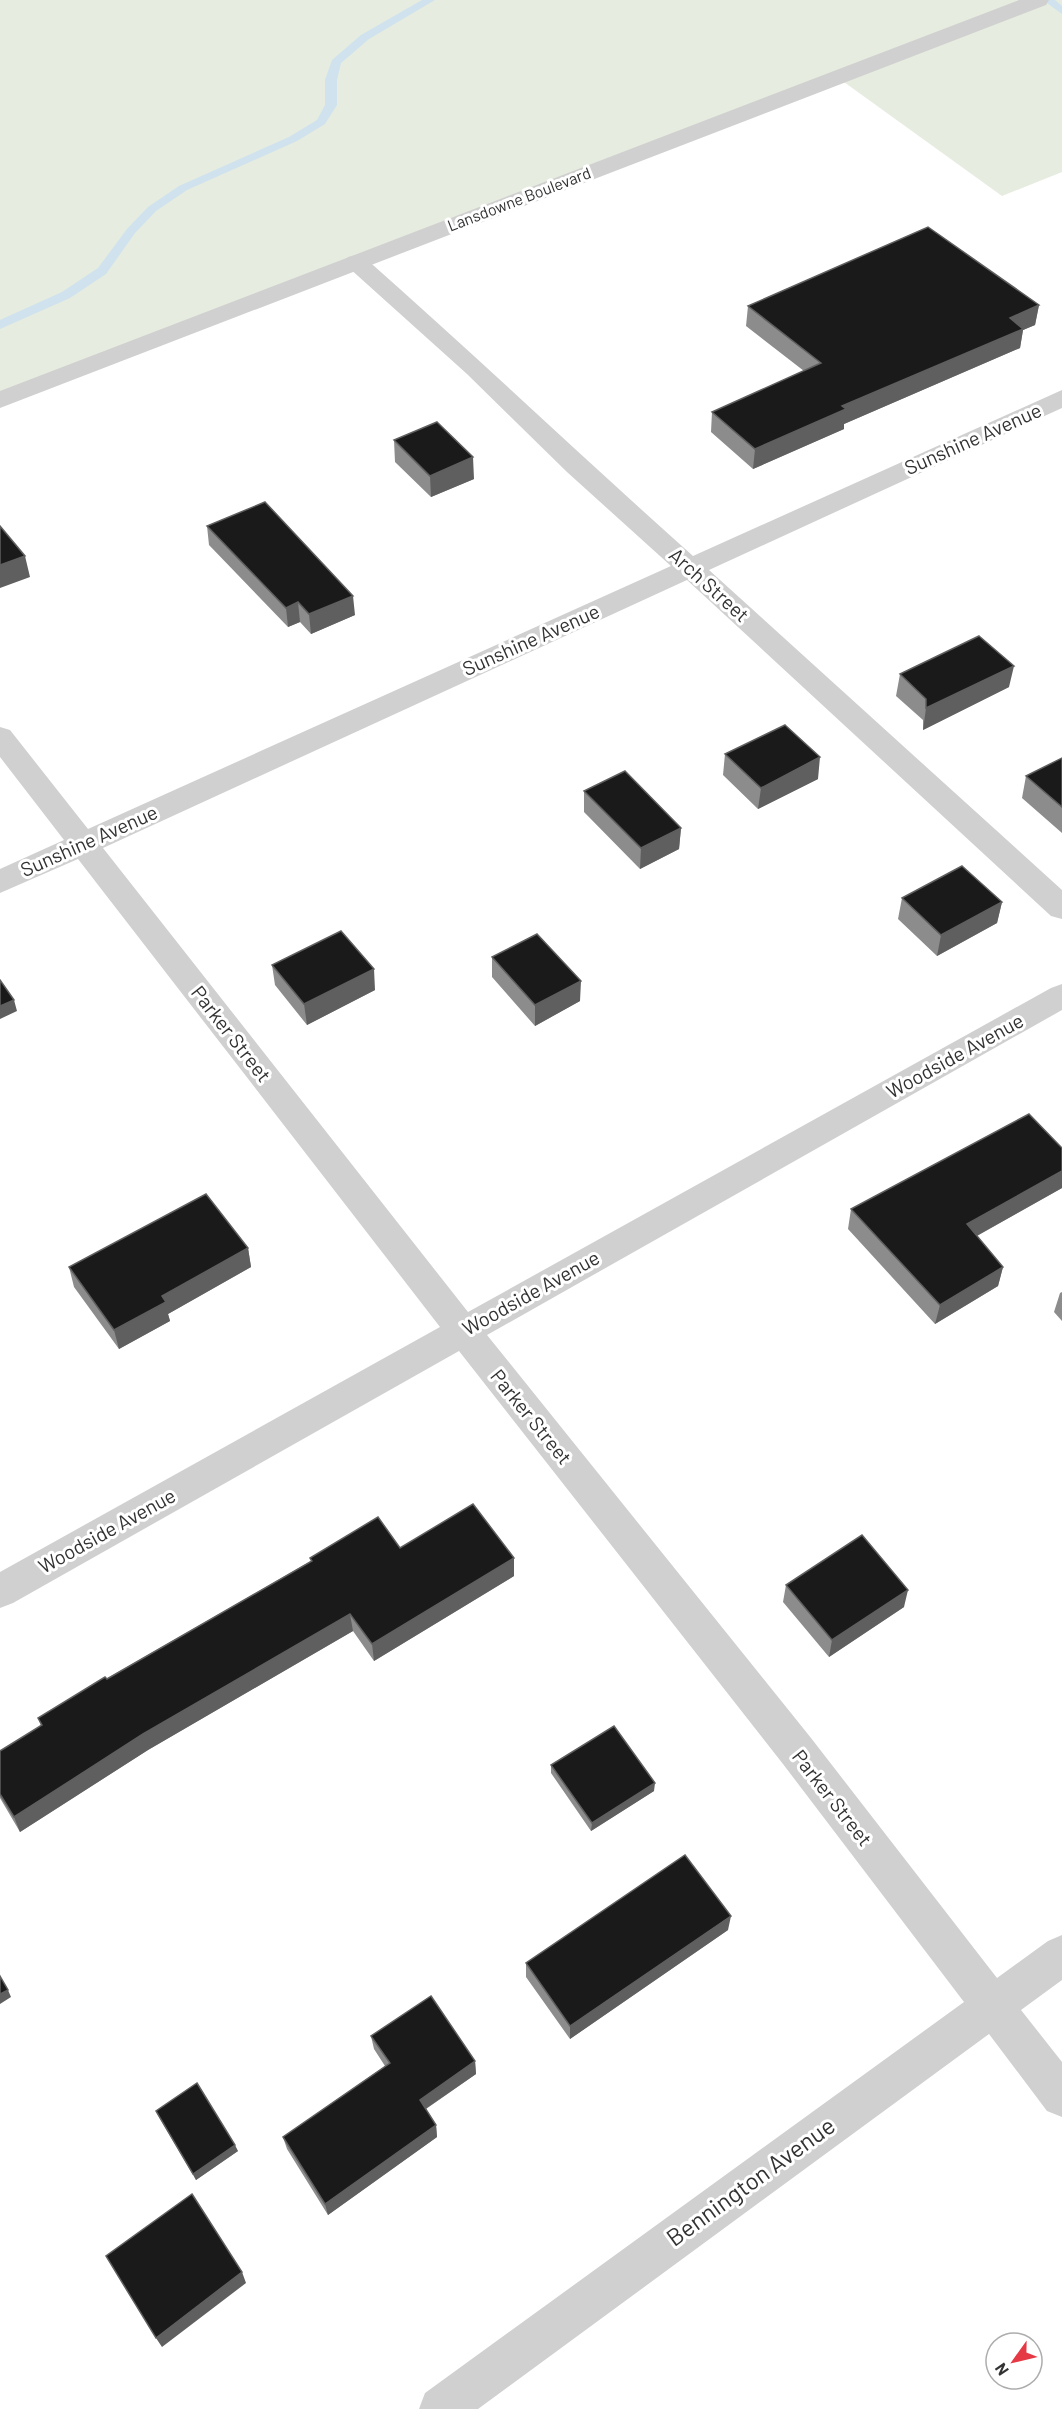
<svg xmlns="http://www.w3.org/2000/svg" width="1062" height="2409" viewBox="0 0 1062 2409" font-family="Barlow,sans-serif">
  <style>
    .green { fill: #e6ecdf }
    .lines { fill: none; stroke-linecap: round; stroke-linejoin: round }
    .stream { fill: #cfe2ee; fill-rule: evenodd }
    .minor { fill: #d0d0d0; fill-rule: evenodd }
    .tertiary { fill: #d0d0d0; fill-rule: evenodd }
    .wall { fill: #8c8c8c }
    .shaded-wall { fill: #5f5f5f }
    .building { fill: #1a1a1a; stroke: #5f5f5f; stroke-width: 1.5 }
    .labels { text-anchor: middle; stroke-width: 6; stroke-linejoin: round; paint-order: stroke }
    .far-street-label { font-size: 16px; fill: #333; stroke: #fff }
    .street-label { font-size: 20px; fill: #333; stroke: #fff }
    .near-street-label { font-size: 24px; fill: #333; stroke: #fff }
  </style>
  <rect width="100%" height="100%" fill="#fff"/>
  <path class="green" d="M 0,0 L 1062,0 L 1062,172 L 1002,196 L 837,77 L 0,400 Z"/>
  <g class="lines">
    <path class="stream" d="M 422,0 L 435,0 L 369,39 L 341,63 L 337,80 L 337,105 L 325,124 L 297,141 L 187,190 L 156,211 L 135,233 L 106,274 L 70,298 L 0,329 L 0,320 L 62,292 L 98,268 L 127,229 L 148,207 L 179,186 L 289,137 L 317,120 L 325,105 L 325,80 L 332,60 L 361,35 Z
      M 1043,0 L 1055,0 L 1062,6 L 1062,14 Z"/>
    <path class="minor" d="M 356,255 L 364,257 C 475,355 582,457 693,556 L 1062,390 L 1062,408 L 709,570 L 1062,890 L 1062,919 L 1051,916 L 687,580 L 103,848 L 468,1312 L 1051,988 L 1062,984 L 1062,1010 L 487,1335 L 811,1738 L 997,1978 L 1048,1941 L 1062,1935 L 1062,1980 L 1021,2010 L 1062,2062 L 1062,2117 L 1047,2111 L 989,2034 L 478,2409 L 419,2409 L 425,2393 L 964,2002 L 783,1764 L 459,1351 L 13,1603 L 0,1608 L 0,1572 L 440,1327 L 78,859 L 0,893 L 0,869 L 64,840 L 0,757 L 0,727 L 10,730 L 88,829 L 671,566 L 567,472 L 467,374 L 348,267 L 344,262 L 348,257 Z"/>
    <path class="tertiary" d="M 1019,0 L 1049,0 L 1046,5 L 0,408 L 0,391 Z"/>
  </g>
  <path class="wall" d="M 1039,305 L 1035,325 L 1023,330 L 1020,348 L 844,424 L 844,429 L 753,469 L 711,432 L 712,412 L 804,371 L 746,326 L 748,306 Z
    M 394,440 L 474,479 L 431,497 L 395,462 Z
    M 207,526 L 355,615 L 311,634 L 300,622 L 288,627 L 209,545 Z
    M 900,674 L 1009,687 L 923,730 L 923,720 L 896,696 Z
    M 725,754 L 818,779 L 758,809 L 723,775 Z
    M 1062,758 L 1062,833 L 1022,798 L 1026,776 Z
    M 584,791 L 681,828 L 679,849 L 640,869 L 584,812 Z
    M 902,898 L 1002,902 L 997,923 L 937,956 L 898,919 Z
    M 492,957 L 580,1001 L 535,1026 L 492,977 Z
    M 272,965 L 375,990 L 307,1025 L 275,985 Z
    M 1062,1188 L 977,1236 L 1003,1267 L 998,1286 L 935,1324 L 848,1229 L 851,1209 Z
    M 248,1248 L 251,1267 L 168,1314 L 170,1321 L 119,1349 L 74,1287 L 69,1267 Z
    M 1062,1292 L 1062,1321 L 1054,1312 L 1060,1293 Z
    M 400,1548 L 514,1558 L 514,1576 L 374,1661 L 353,1631 L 148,1750 L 20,1832 L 0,1798 L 0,1751 L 41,1726 L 38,1718 L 311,1561 L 310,1558 Z
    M 786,1585 L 904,1607 L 829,1657 L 783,1602 Z
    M 551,1765 L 654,1791 L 591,1831 L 551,1773 Z
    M 728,1930 L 570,2039 L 526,1977 L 526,1963 Z
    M 371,2036 L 475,2061 L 476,2074 L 426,2109 L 436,2125 L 437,2137 L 328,2215 L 287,2149 L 283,2137 L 385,2066 L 374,2049 Z
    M 156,2111 L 238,2151 L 196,2180 L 159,2117 Z"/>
  <path class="shaded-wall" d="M 1039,305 L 1035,325 L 1023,330 L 1020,348 L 844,424 L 844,429 L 753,469 L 755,449 L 842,406 L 1010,318 Z
    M 473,457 L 474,479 L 431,497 L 430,476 Z
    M 25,556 L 30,577 L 0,588 L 0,565 Z
    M 353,596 L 355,615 L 311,634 L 309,614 Z
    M 298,602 L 300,622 L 288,627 L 286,608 Z
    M 1014,666 L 1009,687 L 923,730 L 926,708 Z
    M 820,757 L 818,779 L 758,809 L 761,788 Z
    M 681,828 L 679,849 L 640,869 L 641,848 Z
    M 1002,902 L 997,923 L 937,956 L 941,935 Z
    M 374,969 L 375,990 L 307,1025 L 304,1004 Z
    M 581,981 L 580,1001 L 535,1026 L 535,1005 Z
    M 14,1000 L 17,1011 L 0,1019 L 0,1006 Z
    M 1062,1171 L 1062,1188 L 962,1244 L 967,1224 Z
    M 248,1248 L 251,1267 L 168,1314 L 170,1321 L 119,1349 L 114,1330 L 162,1296 Z
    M 1003,1267 L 998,1286 L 935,1324 L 940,1305 Z
    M 514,1558 L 514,1576 L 374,1661 L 372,1644 Z
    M 908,1590 L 904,1607 L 829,1657 L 832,1640 Z
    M 350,1614 L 353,1631 L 148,1750 L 20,1832 L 14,1817 L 143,1734 Z
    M 655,1783 L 654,1791 L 591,1831 L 592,1823 Z
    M 731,1916 L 728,1930 L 570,2039 L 570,2026 Z
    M 8,1990 L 11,1997 L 0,2004 L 0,1994 Z
    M 475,2061 L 476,2074 L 421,2112 L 420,2100 Z
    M 436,2125 L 437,2137 L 328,2215 L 325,2204 Z
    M 235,2145 L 238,2151 L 196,2180 L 193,2174 Z
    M 242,2272 L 246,2283 L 162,2347 L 156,2338 Z"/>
  <path class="building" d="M 928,227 L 1039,305 L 1010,318 L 1023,329 L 842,406 L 846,409 L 755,449 L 712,412 L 821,363 L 748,306 Z
    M 437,422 L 473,457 L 430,476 L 394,440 Z
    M 265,502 L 353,596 L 309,614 L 298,602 L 286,608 L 207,526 Z
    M 0,526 L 25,556 L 0,565 Z
    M 979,636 L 1014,666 L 926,708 L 926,699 L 900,674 Z
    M 785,725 L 820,757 L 761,788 L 725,754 Z
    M 1062,758 L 1062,807 L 1026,776 Z
    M 625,771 L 681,828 L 641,848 L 584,791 Z
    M 962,866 L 1002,902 L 941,935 L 902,898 Z
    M 341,931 L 374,969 L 304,1004 L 272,965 Z
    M 537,934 L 581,981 L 535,1005 L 492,957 Z
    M 0,980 L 14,1000 L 0,1006 Z
    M 1029,1114 L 1062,1148 L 1062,1171 L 967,1224 L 1003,1267 L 940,1305 L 851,1209 Z
    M 206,1194 L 248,1248 L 162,1296 L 166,1302 L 114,1330 L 69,1267 Z
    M 473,1504 L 514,1558 L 372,1644 L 350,1614 L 143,1734 L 14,1817 L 0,1794 L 0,1751 L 42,1725 L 38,1718 L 105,1677 L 107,1679 L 312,1561 L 310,1558 L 378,1517 L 400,1548 Z
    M 862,1535 L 908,1590 L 832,1640 L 786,1585 Z
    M 614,1726 L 655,1783 L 592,1823 L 551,1765 Z
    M 685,1855 L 731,1916 L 570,2026 L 526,1963 Z
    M 0,1976 L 8,1990 L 0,1994 Z
    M 431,1996 L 475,2061 L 420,2100 L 436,2125 L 325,2204 L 283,2137 L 390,2063 L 371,2036 Z
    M 197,2083 L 235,2145 L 193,2174 L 156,2111 Z
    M 192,2194 L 242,2272 L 156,2338 L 106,2256 Z"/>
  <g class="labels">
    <g class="far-street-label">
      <text transform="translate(519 199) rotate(-21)" y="6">Lansdowne Boulevard</text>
    </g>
    <g class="street-label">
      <text transform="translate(973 439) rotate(-24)" y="7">Sunshine Avenue</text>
      <text transform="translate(709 585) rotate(42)" y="7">Arch Street</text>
      <text transform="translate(531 640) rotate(-24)" y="7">Sunshine Avenue</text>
      <text transform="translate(89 841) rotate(-24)" y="7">Sunshine Avenue</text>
      <text transform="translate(231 1034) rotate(52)" y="7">Parker Street</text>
      <text transform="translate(955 1056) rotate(-29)" y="7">Woodside Avenue</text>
      <text transform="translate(531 1293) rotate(-29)" y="7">Woodside Avenue</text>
      <text transform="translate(531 1417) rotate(51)" y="7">Parker Street</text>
      <text transform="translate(107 1531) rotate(-29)" y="7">Woodside Avenue</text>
      <text transform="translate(832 1798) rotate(52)" y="7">Parker Street</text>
    </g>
    <g class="near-street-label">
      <text transform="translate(751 2182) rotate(-36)" y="8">Bennington Avenue</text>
    </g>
  </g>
  <g transform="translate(1014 2361) rotate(236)"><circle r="28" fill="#ffffff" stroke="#adadad" stroke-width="1.5"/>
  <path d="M0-4.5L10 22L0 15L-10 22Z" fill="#e63946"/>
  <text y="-9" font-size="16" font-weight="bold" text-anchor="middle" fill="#333333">N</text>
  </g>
</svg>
